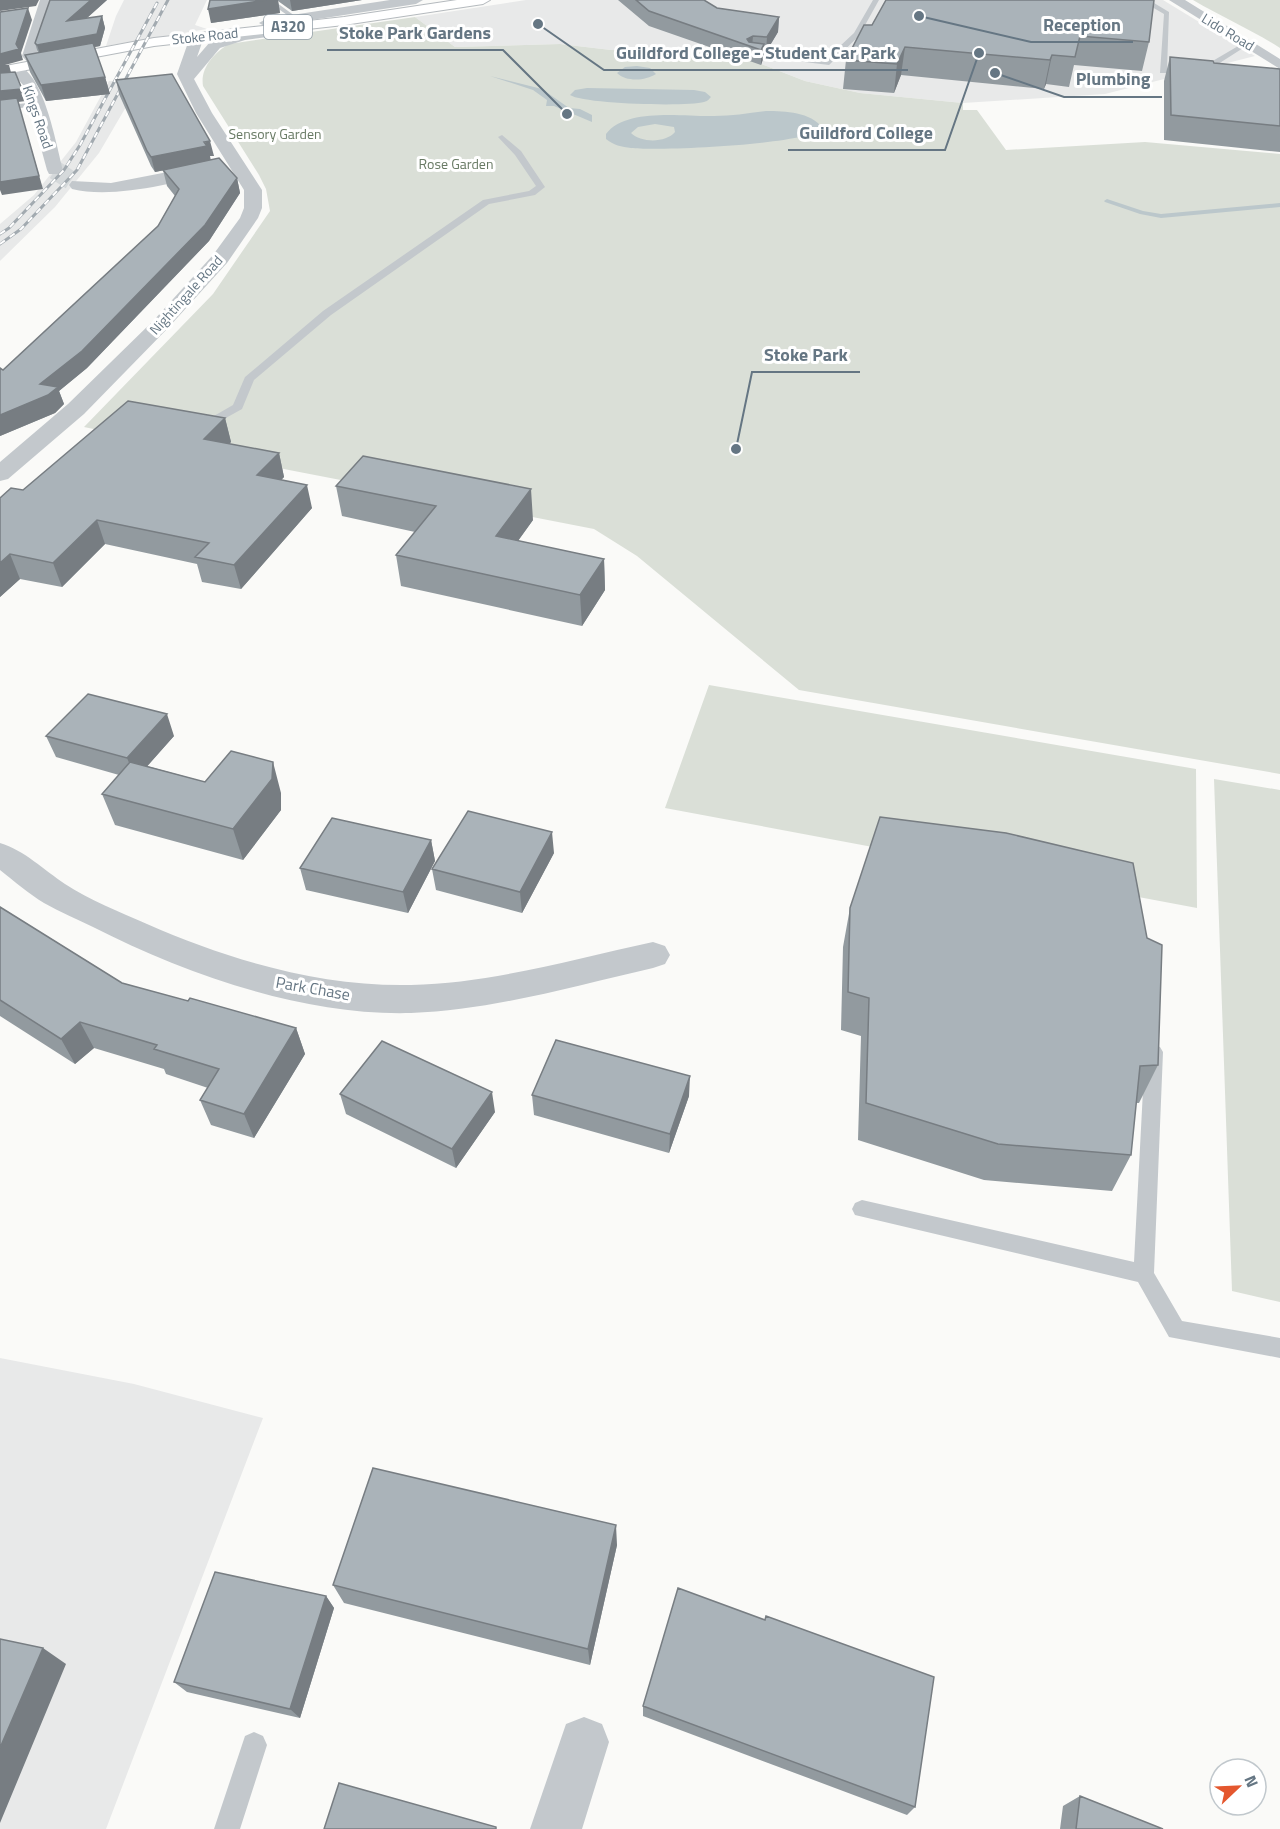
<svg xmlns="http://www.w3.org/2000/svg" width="1280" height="1829" viewBox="0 0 1280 1829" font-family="'Titillium Web',sans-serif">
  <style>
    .built { fill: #e8e9e9 }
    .green { fill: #dadfd7 }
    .water { fill: #bbc7cb; fill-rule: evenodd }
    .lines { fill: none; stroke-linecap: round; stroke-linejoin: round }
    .stream { fill: #bbc7cb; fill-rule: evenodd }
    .street-tunnel { stroke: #d5d9db; stroke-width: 19; stroke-dasharray: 19 9; stroke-linecap: butt }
    .primary-casing { stroke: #b5babe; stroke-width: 2 }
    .lane { fill: #c3c8cc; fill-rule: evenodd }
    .street { fill: #c3c8cc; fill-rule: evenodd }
    .primary { fill: #fff; fill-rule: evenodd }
    .rail-casing { stroke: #a2aab0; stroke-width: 3 }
    .rail { stroke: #fff; stroke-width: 2; stroke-dasharray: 6; stroke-linecap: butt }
    .wall { fill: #929a9f }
    .shaded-wall { fill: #777d82 }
    .building { fill: #aab3b9; stroke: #777d82; stroke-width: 1.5 }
    .labels { text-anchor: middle; stroke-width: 6; stroke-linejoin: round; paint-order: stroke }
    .far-street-label { font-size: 14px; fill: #657683; stroke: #fff }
    .far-park-label { font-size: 14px; fill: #687a64; stroke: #fff }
    .shield { fill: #fff; stroke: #939fa8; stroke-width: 1.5 }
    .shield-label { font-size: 15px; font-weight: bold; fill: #657683 }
    .street-label { font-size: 16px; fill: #657683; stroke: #fff }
    .leader { fill: none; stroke: #657683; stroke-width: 2 }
    .callout-dot { fill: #657683; stroke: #fff; stroke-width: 2 }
    .callout-label { font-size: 18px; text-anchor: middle; font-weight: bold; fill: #657683; stroke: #fff; stroke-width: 6; stroke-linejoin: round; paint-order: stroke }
  </style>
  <rect width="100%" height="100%" fill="#fafaf8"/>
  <path class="built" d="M 124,0 L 207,0 L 195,25 L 207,29 L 106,46 L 116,16 Z
    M 526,0 L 1163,0 L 1255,56 L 1105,94 L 963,103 L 860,93 L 805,81 L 741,56 L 672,49 L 611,50 L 560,44 L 455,47 L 415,17 Z
    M 109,81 L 140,83 L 99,153 L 55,207 L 0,261 L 0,224 L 34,195 L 76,142 Z
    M 0,1358 L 134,1384 L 263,1418 L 106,1829 L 0,1829 Z"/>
  <path class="green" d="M 1193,0 L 1280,0 L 1280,48 C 1252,30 1222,17 1193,0 Z
    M 415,17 L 455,47 L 560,44 L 611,50 L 672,49 L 741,56 L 805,81 L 860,93 L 963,103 L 963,110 L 977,110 L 1006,150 L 1145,142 L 1280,154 L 1280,774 L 799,690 L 637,556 L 594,529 L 289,470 L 84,427 L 213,294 L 270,211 L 266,189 L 259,175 L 203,86 C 200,68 214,53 229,44 Z
    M 709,685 L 1196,769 L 1197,908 L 665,808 Z
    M 1214,779 L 1280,790 L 1280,1302 L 1232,1291 Z"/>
  <path class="water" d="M 637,66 L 650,68 L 656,74 C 645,81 626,82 617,73 L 625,67 Z
    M 490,76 L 542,89 L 569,108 L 580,109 L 592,115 L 592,122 L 554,106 L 546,106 L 547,100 L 533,90 Z
    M 587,88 L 694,90 L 705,92 L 711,97 C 708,100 708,101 704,102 C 687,107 583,104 570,95 L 575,90 Z
    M 766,111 C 786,111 810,112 823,128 C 808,145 659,151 631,148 C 622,147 613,145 606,139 L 606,134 C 626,107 685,117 714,116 C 732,116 749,113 766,111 ZM 655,124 L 674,127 L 675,132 C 666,143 641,143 631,133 L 638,127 Z"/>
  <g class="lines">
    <path class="stream" d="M 1107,199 L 1143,211 L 1161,214 L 1280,203 L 1280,207 L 1161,218 L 1140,214 L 1105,202 L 1104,201 Z"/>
    <path class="street-tunnel" d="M 55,170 L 78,185"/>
    <g class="primary-casing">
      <path id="primary" d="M 457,0 L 490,0 L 483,4 L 344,25 L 154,46 L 0,75 L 0,67 L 154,38 L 344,17 Z"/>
    </g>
    <path class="lane" d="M 266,0 L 273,0 L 299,19 L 294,20 Z
      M 873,0 L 879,0 L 859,36 L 829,65 L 748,55 L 752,53 L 824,61 L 854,33 Z
      M 1095,0 L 1154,3 L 1169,12 L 1167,69 L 1199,69 L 1245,42 L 1251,43 L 1204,73 L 1160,73 L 1164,14 L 1152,7 Z
      M 37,102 L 40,102 L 40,106 L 0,110 L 0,106 Z
      M 502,135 L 521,151 L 545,187 L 535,195 L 489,204 L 331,315 L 254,380 L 242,409 L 215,424 L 207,424 L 207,420 L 233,405 L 245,377 L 323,311 L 483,200 L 529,191 L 536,186 L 515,155 L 498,137 Z
      M 1154,1045 L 1160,1047 L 1163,1052 L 1154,1273 L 1182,1321 L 1280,1338 L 1280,1358 L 1169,1337 L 1138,1282 L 855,1215 L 852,1209 L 855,1203 L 862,1200 L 1134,1262 L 1145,1052 L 1148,1047 Z
      M 254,1732 L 263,1736 L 267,1745 L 240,1829 L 214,1829 L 245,1736 Z"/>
    <path class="street" d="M 40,0 L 54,0 L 36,55 L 44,64 L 37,68 L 32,67 L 22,56 Z
      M 390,0 L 423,0 L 416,4 L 266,27 L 259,23 L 266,19 Z
      M 1169,0 L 1185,0 L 1280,59 L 1280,69 Z
      M 285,27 L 292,31 L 290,34 L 245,40 L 220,48 L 194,79 L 212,113 L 262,190 L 262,208 L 258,218 L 227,263 L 168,328 L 84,414 L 8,479 L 0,481 L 0,462 L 68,404 L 154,320 L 213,255 L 240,218 L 244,208 L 244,190 L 196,113 L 177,74 L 190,37 L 197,33 L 204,37 L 197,57 L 210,42 L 243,32 Z
      M 15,64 C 44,71 56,144 63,170 L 61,174 L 49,174 L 47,170 L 24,86 L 8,68 Z
      M 209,164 L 215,165 L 217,169 L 215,173 C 174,183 113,199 72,189 L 69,185 L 72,181 L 111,183 Z
      M 0,843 C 24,850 44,870 65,884 C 89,900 120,912 147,924 C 229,960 320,987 411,985 C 493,983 574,959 653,942 L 665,946 L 670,955 L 665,964 L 653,968 C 574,986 493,1010 411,1013 C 305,1016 187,975 93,927 C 77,919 60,912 44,903 C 29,894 14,881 0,870 Z
      M 584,1717 L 602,1724 L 609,1742 L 582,1829 L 530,1829 L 566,1724 Z"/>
    <use href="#primary" class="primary"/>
    <g class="rail-casing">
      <path id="rail" d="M 0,234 L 9,228 L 64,170 L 80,145 L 157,3
        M 0,244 L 21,229 L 77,170 L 168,0"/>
    </g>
    <use href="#rail" class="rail"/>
  </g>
  <path class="wall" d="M 50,0 L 107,0 L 86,19 L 102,16 L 105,28 L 100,46 L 94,47 L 105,77 L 110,94 L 46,101 L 30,72 L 25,55 L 38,53 L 35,43 Z
    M 210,0 L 362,0 L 292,11 L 278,1 L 280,13 L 211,23 Z
    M 618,0 L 704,0 L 717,8 L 779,17 L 778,32 L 766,52 L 764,52 L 763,59 L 761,65 L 649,26 Z
    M 886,0 L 1149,42 L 1142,71 L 1074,65 L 1069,87 L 1046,84 L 1044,89 L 901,75 L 894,93 L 843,89 L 846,60 L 872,25 Z
    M 1170,57 L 1214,63 L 1280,69 L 1280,152 L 1164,140 L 1164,81 Z
    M 116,80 L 214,156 L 210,156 L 210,160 L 237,178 L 240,193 L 209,241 L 87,368 L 59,391 L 64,404 L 55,413 L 0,436 L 0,368 L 3,370 L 158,226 L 175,196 L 167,186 L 163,170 L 164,170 L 155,172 L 151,166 L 119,94 Z
    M 225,418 L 231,442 L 229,444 L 279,453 L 284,477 L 281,480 L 312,508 L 241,589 L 202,582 L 197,564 L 105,544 L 62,587 L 20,579 L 0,597 L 23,490 Z
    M 336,486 L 533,520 L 518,541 L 604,559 L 605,590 L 582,626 L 401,586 L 396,555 L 415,532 L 342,516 Z
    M 46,736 L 174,736 L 147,766 L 205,782 L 281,793 L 281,810 L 243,860 L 115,825 L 102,794 L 119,775 L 56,757 Z
    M 431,840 L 435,861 L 408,913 L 306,890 L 300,868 Z
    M 554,853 L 522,913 L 436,890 L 432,869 Z
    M 0,907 L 122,983 L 188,1001 L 296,1028 L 305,1054 L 254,1138 L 211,1125 L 200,1100 L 208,1088 L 166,1074 L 164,1069 L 94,1048 L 75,1064 L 0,1016 Z
    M 850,908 L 1158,1065 L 1139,1103 L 1136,1103 L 1131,1155 L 1112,1191 L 984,1180 L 858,1140 L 861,1036 L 841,1030 L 843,947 Z
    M 340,1094 L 495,1112 L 456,1168 L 346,1114 Z
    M 532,1095 L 689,1096 L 669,1153 L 534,1115 Z
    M 617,1545 L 590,1665 L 344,1603 L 333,1585 Z
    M 326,1596 L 334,1608 L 300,1718 L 187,1692 L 174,1682 Z
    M 765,1620 L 915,1807 L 907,1815 L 643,1716 L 643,1706 Z
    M 1080,1796 L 1163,1829 L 1060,1829 L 1063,1806 Z"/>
  <path class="shaded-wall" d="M 0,0 L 39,0 L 36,6 L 0,11 Z
    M 91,0 L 107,0 L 70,33 L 67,21 Z
    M 264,0 L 278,0 L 280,13 L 211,23 L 208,9 Z
    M 290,0 L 362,0 L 292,11 Z
    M 28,8 L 32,20 L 21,53 L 23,60 L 5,65 L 9,65 L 12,76 L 0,78 L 0,54 L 16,44 Z
    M 102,16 L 105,28 L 100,46 L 41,57 L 37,45 Z
    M 779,17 L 778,32 L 766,52 L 767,37 Z
    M 753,36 L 752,47 L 747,39 Z
    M 764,44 L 763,59 L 761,65 L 761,50 Z
    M 905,47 L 901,75 L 894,93 L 897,64 Z
    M 1052,55 L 1046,84 L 1044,89 L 1050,60 Z
    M 105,77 L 110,94 L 46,101 L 41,85 Z
    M 22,89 L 26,101 L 18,102 L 43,189 L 2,195 L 0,190 L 0,91 Z
    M 210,141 L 214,156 L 210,156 L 211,161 L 155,172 L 151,157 Z
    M 237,178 L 240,193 L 209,241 L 87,368 L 59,391 L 64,404 L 55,413 L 0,436 L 0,415 L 40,384 Z
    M 225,418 L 231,442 L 210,462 L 204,439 Z
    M 279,453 L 284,477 L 263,499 L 257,475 Z
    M 307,485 L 312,508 L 241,589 L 234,565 Z
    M 531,489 L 533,520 L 499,567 L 496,536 Z
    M 97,520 L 105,544 L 62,587 L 53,563 Z
    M 10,554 L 20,579 L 0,597 L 0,563 Z
    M 604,559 L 605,590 L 582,626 L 580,595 Z
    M 167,714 L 174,736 L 136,779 L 127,758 Z
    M 273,762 L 281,793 L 281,810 L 243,860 L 233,829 Z
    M 552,832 L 554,853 L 522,913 L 520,892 Z
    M 431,840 L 435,861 L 408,913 L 403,892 Z
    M 80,1022 L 94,1048 L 75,1064 L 61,1039 Z
    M 296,1028 L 305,1054 L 254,1138 L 244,1114 Z
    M 690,1076 L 689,1096 L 669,1153 L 670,1134 Z
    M 492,1092 L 495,1112 L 456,1168 L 452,1149 Z
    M 616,1525 L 617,1545 L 590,1665 L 588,1649 Z
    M 326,1596 L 334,1608 L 300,1718 L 290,1709 Z
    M 43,1648 L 66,1664 L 0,1823 L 0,1748 Z"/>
  <path class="building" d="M 50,0 L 91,0 L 67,21 L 102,16 L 97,34 L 37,45 L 35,43 Z
    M 210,0 L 266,0 L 208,9 Z
    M 636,0 L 704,0 L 717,8 L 779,17 L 767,37 L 753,36 L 747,39 L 749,42 L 764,44 L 761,50 L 649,11 Z
    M 886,0 L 1154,0 L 1149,42 L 1080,36 L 1075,57 L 1052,55 L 1050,60 L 905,47 L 897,64 L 846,60 L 864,25 L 872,25 Z
    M 28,8 L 16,44 L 19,49 L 0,54 L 0,12 Z
    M 93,43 L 105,77 L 41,85 L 25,55 Z
    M 1170,57 L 1213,61 L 1214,63 L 1280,69 L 1280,126 L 1171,115 Z
    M 15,72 L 22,89 L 0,91 L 0,73 Z
    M 172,74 L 210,141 L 204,142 L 207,146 L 151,157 L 147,151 L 116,80 Z
    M 17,98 L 39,176 L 0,182 L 0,100 Z
    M 219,158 L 237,178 L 205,225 L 82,351 L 40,384 L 58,387 L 48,395 L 0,415 L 0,368 L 3,370 L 158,226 L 179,189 L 163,170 Z
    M 128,401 L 225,418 L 204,439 L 279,453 L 257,475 L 307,485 L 234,565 L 195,557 L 209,543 L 97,520 L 53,563 L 10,554 L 0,563 L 0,498 L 11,488 L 23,490 Z
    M 363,456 L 531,489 L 496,536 L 604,559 L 580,595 L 396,555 L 436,506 L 336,486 Z
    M 88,694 L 167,714 L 127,758 L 46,736 Z
    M 231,751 L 273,762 L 272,779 L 233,829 L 102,794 L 130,762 L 205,782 Z
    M 468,811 L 552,832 L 520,892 L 432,869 Z
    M 880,817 L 1006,833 L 1133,863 L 1147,938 L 1162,945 L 1158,1065 L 1140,1066 L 1131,1155 L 998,1144 L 866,1103 L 869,998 L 848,992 L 850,908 Z
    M 332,818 L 431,840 L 403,892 L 300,868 Z
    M 0,907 L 122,983 L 188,1001 L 190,998 L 296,1028 L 244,1114 L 200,1100 L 219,1069 L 154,1049 L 157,1045 L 80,1022 L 61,1039 L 0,1000 Z
    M 556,1040 L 690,1076 L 670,1134 L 532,1095 Z
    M 382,1041 L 492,1092 L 452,1149 L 340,1094 Z
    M 373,1468 L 616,1525 L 588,1649 L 333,1585 Z
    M 215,1572 L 326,1596 L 290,1709 L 174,1682 Z
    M 678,1588 L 765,1620 L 766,1616 L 934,1677 L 915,1807 L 643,1706 Z
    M 0,1639 L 43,1648 L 0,1748 Z
    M 339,1783 L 496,1827 L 496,1829 L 324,1829 Z
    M 1080,1796 L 1163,1829 L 1076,1829 Z"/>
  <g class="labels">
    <g class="far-street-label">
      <text transform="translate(1228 32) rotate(31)" y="5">Lido Road</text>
      <text transform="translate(205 36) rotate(-6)" y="5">Stoke Road</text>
      <text transform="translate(38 117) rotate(71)" y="5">Kings Road</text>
      <text transform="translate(186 295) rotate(-48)" y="5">Nightingale Road</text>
    </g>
    <g class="far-park-label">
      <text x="275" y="139">Sensory Garden</text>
      <text x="456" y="169">Rose Garden</text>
    </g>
    <rect class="shield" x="264" y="15" width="48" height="24" rx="4.5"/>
    <g class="shield-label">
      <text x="288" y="32">A320</text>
    </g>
    <g class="street-label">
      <text transform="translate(313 988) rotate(10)" y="6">Park Chase</text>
    </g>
  </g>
  <path class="leader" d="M919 16L1031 42H1133M567 114L503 50H327M538 24L604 70H908M995 73L1064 97H1162M979 53L945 150H788M736 449L752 372H860"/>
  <g class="callout-dot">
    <circle cx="919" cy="16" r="6"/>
    <circle cx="567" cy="114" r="6"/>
    <circle cx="538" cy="24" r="6"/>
    <circle cx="995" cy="73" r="6"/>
    <circle cx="979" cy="53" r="6"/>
    <circle cx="736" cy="449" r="6"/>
  </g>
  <g class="callout-label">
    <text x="1082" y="31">Reception</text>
    <text x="415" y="39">Stoke Park Gardens</text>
    <text x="756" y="59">Guildford College - Student Car Park</text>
    <text x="1113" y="85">Plumbing</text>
    <text x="866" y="139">Guildford College</text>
    <text x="806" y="361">Stoke Park</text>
  </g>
  <g transform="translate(1238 1787) rotate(67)"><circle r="28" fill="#ffffff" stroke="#c1c8cd" stroke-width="1.5"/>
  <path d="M0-4.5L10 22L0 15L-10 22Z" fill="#e4572e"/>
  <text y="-9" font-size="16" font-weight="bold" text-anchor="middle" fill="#657683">N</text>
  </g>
</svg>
